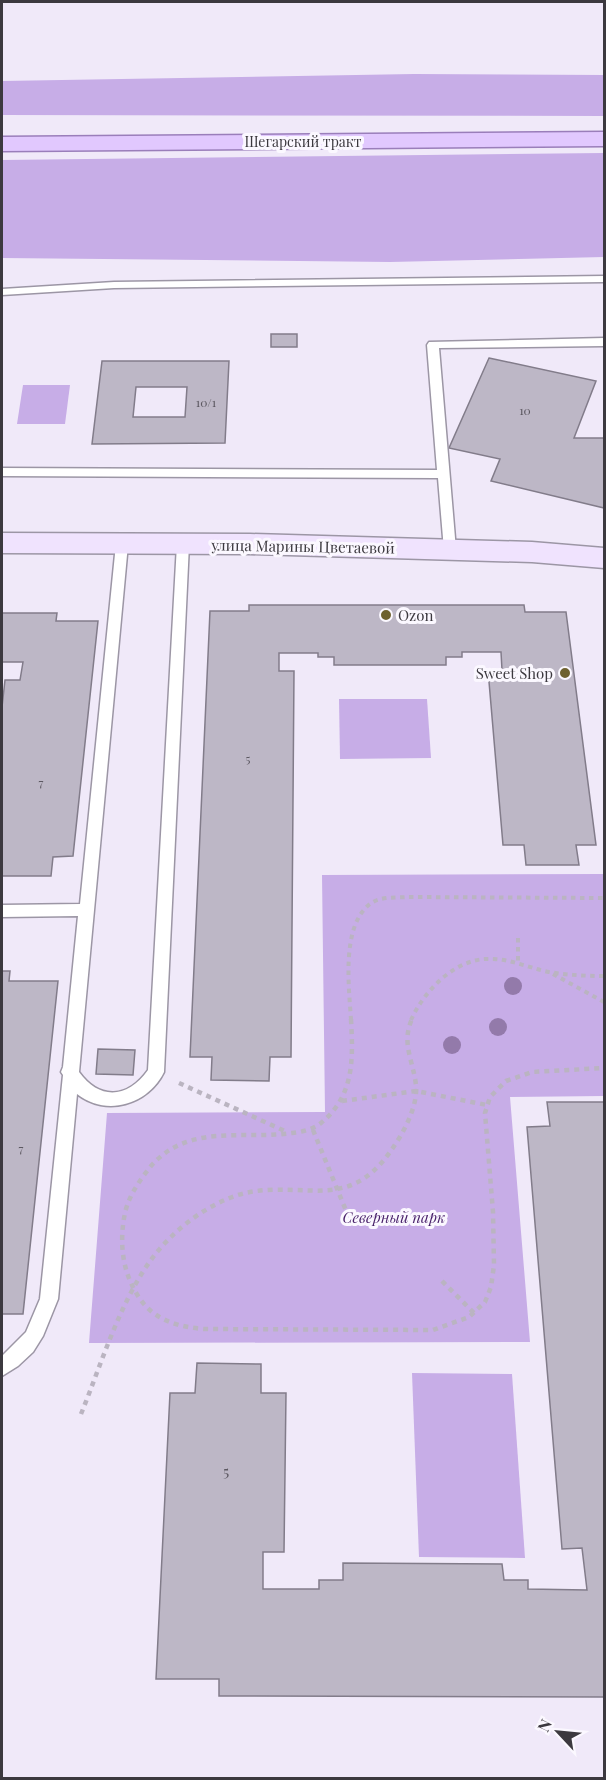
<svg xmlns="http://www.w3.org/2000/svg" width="606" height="1780" font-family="'Playfair Display',serif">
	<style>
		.green { fill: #c7ade7 }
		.building { fill: #bdb7c6; stroke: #827c8a; stroke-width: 1.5; fill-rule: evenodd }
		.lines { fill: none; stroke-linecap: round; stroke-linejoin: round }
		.lane-casing { stroke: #9c96a5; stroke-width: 3 }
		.secondary-casing { stroke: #9c96a5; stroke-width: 3 }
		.primary-casing { stroke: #9a7eba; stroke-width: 3 }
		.path-far1 { stroke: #bab4c1; stroke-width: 4; stroke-dasharray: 4.5 4.5; stroke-linecap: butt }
		.path { stroke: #bab4c1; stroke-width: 4.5; stroke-dasharray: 5 5; stroke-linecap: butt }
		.lane { fill: #fff; fill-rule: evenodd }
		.secondary { fill: #f0e3fe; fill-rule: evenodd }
		.primary { fill: #e1c8fe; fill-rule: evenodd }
		.tree { fill: #937aaa }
		.poi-dot { fill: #6e612e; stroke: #fbf8ff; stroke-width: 2 }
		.labels { text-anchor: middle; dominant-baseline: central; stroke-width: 6; stroke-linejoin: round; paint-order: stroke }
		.number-label { font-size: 12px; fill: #5c5861 }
		.far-street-label { font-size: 14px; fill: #3c393f; stroke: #fbf8ff }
		.street-label { font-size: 15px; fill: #3c393f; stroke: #fbf8ff }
		.poi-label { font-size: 15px; fill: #3c393f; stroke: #fbf8ff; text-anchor: start }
		.park-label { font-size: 15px; font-style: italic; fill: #471f69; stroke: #fbf8ff }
		.near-number-label { font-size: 15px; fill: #5c5861 }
	</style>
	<rect width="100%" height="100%" fill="#f0e9f9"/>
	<!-- green -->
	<g class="green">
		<path d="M414 74 604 75V116L2 115V81Z"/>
		<path d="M604 153V257L390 262 2 258V160Z"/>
		<path d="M23 385H70L65 424H17Z"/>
		<path d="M339 699H427L431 758 340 759Z"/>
		<path d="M604 874V1096L510 1097 530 1342 89 1343 107 1113 325 1112 322 875Z"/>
		<path d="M412 1373 512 1374 525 1558 419 1557Z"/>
	</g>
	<!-- building -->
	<g class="building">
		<rect x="271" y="334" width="26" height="13"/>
		<path d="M489 358 596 381 574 438H604V508L491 481 500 459 449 448Z"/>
		<path d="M102 361H229L225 443 92 444ZM136 387H187L185 417H133Z"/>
		<path d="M249 605H524L525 612H566L596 845H576L579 865H526L524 845H503L488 670H502L501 652H462V657H446V665H334V657H318V653H279V671H294L291 1057H270L269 1081 211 1080 212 1057H190L210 611H249Z"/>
		<path d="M2 613H57L56 621H98L73 856 53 857 51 876H2V707L5 680H20L23 662H2Z"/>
		<path d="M2 971H10L9 981H58L23 1314H2Z"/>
		<path d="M98 1049 135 1050 133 1075 96 1074Z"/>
		<path d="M547 1102H604V1697L219 1696V1679H156L170 1393H195L197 1363 261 1364V1393H286L284 1552H263V1589H319V1580H343V1563L502 1564 504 1580H528V1589L587 1590 582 1548 562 1549 527 1127 550 1126Z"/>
	</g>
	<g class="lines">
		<defs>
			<g id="lane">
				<path d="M604 276V282L114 288 2 295V289L114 282Z"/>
				<path d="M604 338V346L439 348 456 550 450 554 444 550 438 478 2 476V468L437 470 427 345 429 342Z"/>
				<path d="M122 540 128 544 79 1072C100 1101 128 1098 148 1070L177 544 183 540 189 544 164 1072C148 1105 106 1117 77 1094L58 1299 43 1336 33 1352 18 1366 2 1376V1356L26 1332 40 1299 63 1075 61 1072 63 1067 78 916 2 917V905L80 904 116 544Z"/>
			</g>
			<path id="secondary" d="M2 533 250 534 532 542 604 548V568L532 562 250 554 2 553Z"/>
			<path id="primary" d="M604 132V146L2 151V137Z"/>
		</defs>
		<!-- lane casing -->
		<use href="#lane" class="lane-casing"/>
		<!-- secondary casing -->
		<use href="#secondary" class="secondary-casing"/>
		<!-- primary casing -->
		<use href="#primary" class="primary-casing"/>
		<!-- path-far1 -->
		<g class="path-far1">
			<path d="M518 938V962"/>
			<path d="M553 974 604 1002"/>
			<path d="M351 1020C349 987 341 926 370 904 380 896 396 898 407 897L604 898"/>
			<path d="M411 1020C424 991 456 957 491 959 511 959 529 968 549 972 567 975 586 976 604 976"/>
		</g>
		<!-- path -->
		<g class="path">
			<path d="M351 1019C353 1058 355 1095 321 1123 314 1129 302 1132 292 1133 242 1140 189 1123 151 1166 140 1180 129 1195 125 1213 119 1242 122 1271 138 1296 153 1320 178 1327 204 1329L433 1330 469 1317 485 1302 491 1287 494 1265 493 1212 485 1113 490 1097 506 1081 532 1072 604 1068"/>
			<path d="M179 1083 287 1132"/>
			<path d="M342 1101 416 1091 487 1105"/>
			<path d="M313 1130 347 1213"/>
			<path d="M442 1281 474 1313"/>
			<path d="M81 1414C104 1358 126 1279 171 1237 191 1217 222 1197 250 1192 307 1182 348 1211 390 1152 403 1134 418 1107 416 1085 413 1060 401 1043 412 1019"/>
		</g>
		<!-- lane -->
		<use href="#lane" class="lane"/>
		<!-- secondary -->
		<use href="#secondary" class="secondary"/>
		<!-- primary -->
		<use href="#primary" class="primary"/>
	</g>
	<!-- trees -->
	<g class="tree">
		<circle cx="513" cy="986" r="9"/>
		<circle cx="498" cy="1027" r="9"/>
		<circle cx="452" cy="1045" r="9"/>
	</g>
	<!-- markers -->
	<g class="poi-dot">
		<circle cx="386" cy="615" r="6"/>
		<circle cx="565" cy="673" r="6"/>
	</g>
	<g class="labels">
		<!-- number labels -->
		<g class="number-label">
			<text x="206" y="402">10/1</text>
			<text x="525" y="410">10</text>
			<text x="248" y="758">5</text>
			<text x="41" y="782">7</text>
			<text x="21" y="1148">7</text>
		</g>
		<!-- far-street labels -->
		<g class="far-street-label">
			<text x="303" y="141">Шегарский тракт</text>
		</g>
		<!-- street labels -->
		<g class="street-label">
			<text transform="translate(303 546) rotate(1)">улица Марины Цветаевой</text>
		</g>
		<!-- poi labels -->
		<g class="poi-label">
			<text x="398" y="615">Ozon</text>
			<text x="553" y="673" text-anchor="end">Sweet Shop</text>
		</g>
		<!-- park labels -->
		<g class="park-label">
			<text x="394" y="1217">Северный парк</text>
		</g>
		<!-- near-number labels -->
		<g class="near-number-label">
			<text x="226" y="1471">5</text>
		</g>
	</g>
	<!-- border -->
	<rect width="606" height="1780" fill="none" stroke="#3c393f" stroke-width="6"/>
	<!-- north arrow -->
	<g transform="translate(558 1732) rotate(296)" stroke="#fbf8ff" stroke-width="4.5" paint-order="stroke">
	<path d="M0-4.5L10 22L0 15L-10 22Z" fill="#3c393f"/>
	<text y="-9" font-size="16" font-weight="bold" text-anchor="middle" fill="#3c393f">N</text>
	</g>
</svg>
